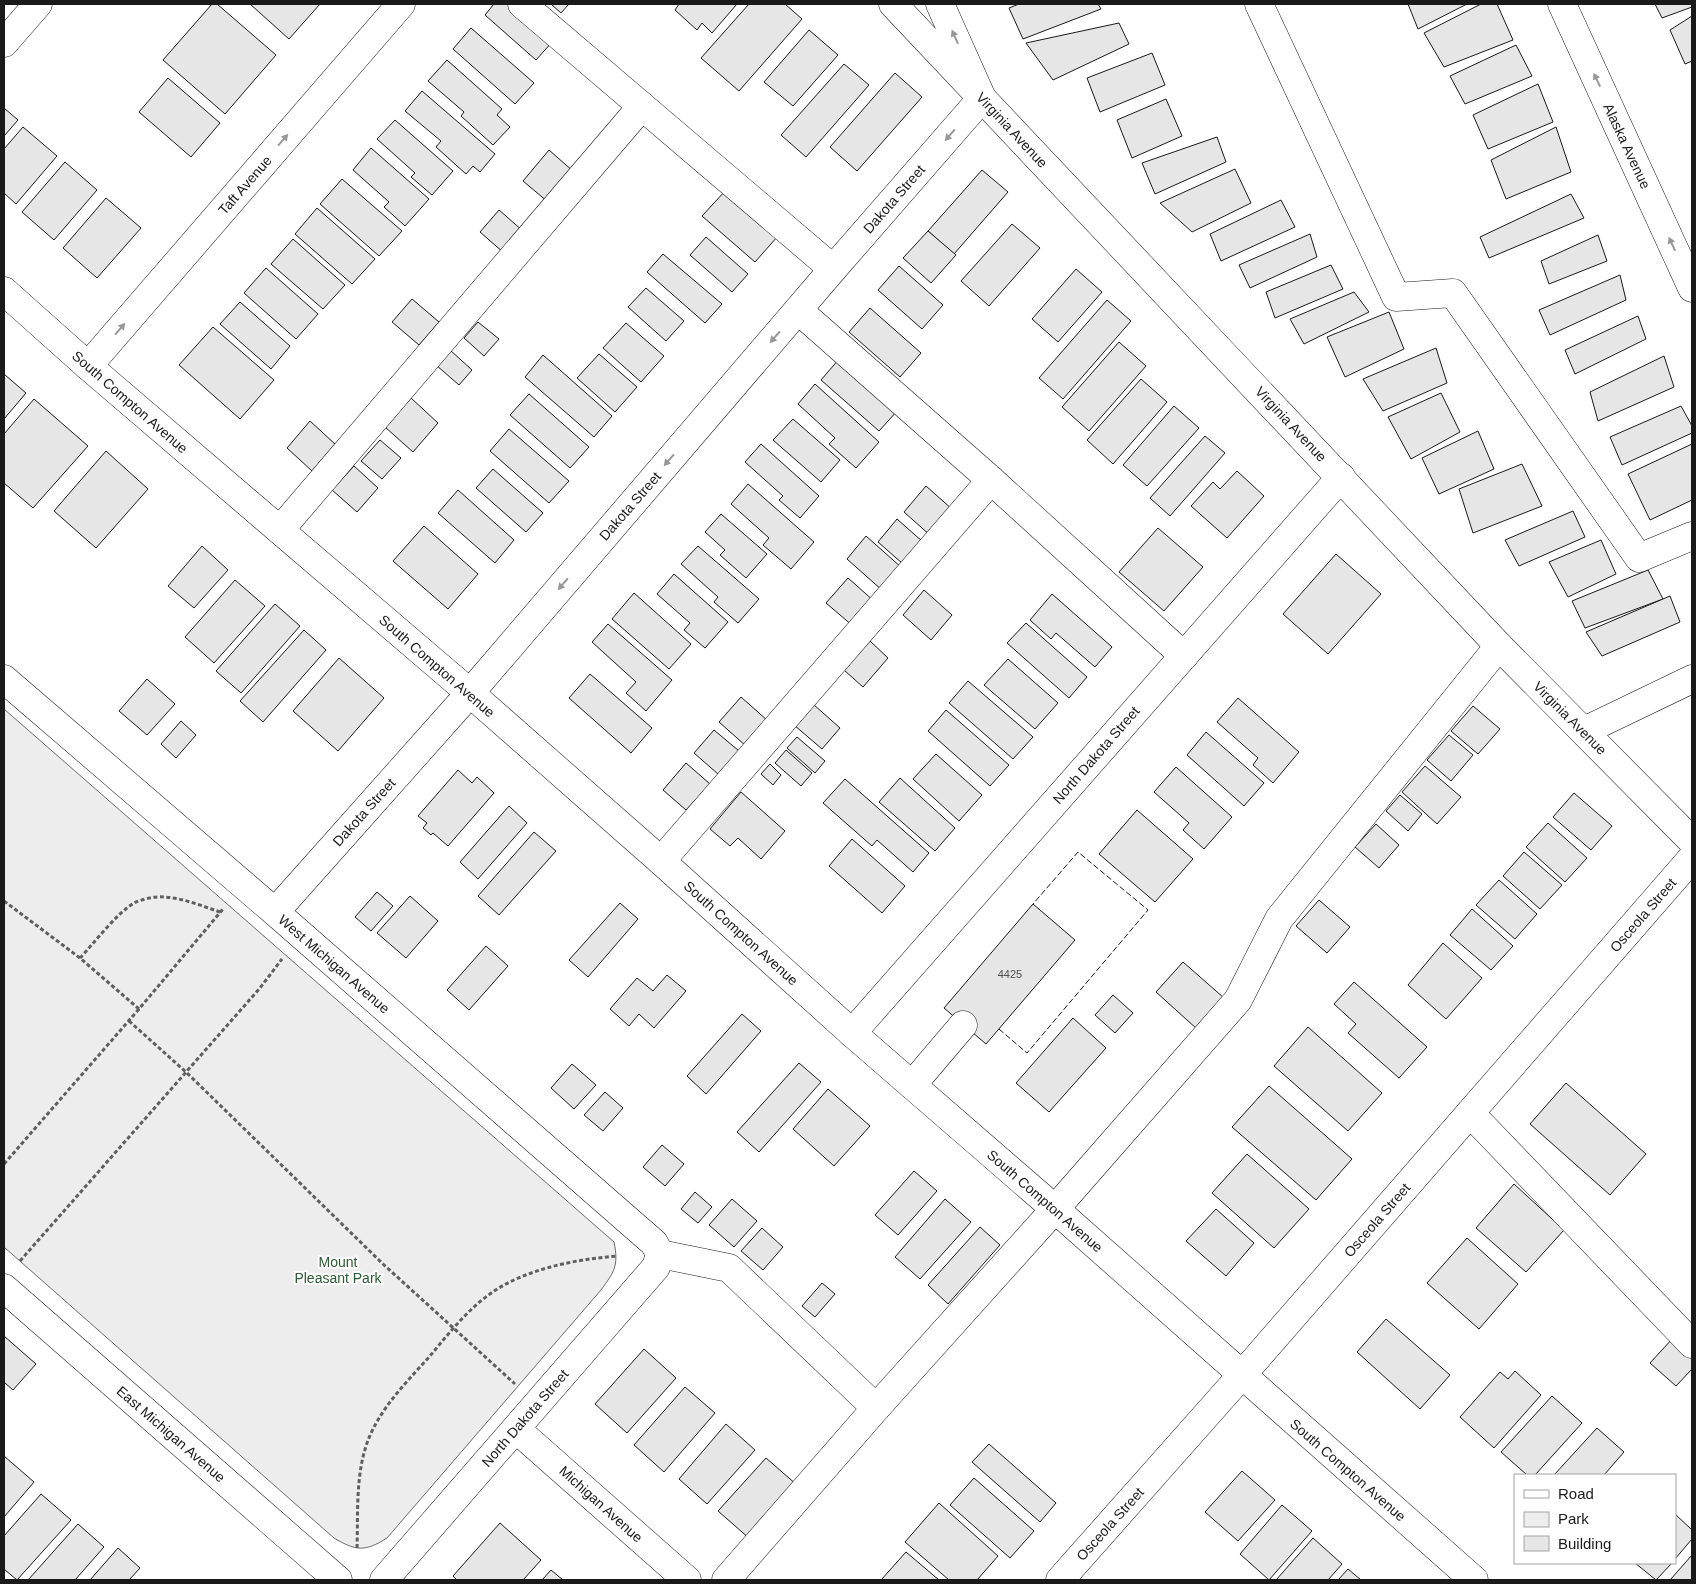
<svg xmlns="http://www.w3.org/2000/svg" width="1696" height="1584" font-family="Helvetica,sans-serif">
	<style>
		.green { fill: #ededed; stroke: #6a6a6a }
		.building { fill: #e6e6e6; stroke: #1a1a1a }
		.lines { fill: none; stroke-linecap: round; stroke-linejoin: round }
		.minor-casing { stroke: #1a1a1a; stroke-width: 29 }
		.path { stroke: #5f5f5f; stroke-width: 3; stroke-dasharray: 4 2.5; stroke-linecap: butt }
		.minor { stroke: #fff; stroke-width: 28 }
		.fence { stroke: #1a1a1a; stroke-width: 1; stroke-dasharray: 6 2.5; stroke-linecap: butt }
		.oneway { fill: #989898 }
		.labels { text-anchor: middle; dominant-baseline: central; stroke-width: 4; stroke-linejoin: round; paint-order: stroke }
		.number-label { font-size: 11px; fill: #4d4d4d }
		.street-label { font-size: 14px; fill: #1a1a1a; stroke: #fff }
		.park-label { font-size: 14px; fill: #2b5a34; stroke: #fff }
	</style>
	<rect width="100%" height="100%" fill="#fff"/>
	<!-- green -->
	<path class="green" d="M4 709 614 1242C619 1266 614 1272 601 1290L387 1538C365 1552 356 1551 334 1538L4 1247Z"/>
	<!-- building -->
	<g class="building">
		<path d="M212 4H217L276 55 225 114 163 60Z"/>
		<path d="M250 4H320L289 39Z"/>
		<path d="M494 4H512L554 40 536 60 485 15Z"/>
		<path d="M551 4H569L561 13Z"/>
		<path d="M679 4H737L712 33 702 23 697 30 675 10Z"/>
		<path d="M749 4H785L802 19 739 91 701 58Z"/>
		<path d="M1019 4H1098L1101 9 1023 39 1009 8Z"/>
		<path d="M1408 4H1467L1418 29Z"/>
		<path d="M1481 4H1497L1513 40 1444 67 1424 33Z"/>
		<path d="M1655 4H1692V7L1662 18Z"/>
		<path d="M1692 16V61L1685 64 1670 30Z"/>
		<path d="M1119 23 1129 44 1053 80 1026 43Z"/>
		<path d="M471 28 534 83 515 104 453 49Z"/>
		<path d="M809 30 838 55 793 106 764 82Z"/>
		<path d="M1516 45 1532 76 1465 104 1450 76Z"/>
		<path d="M1152 53 1165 85 1100 112 1087 78Z"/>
		<path d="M447 60 502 109 497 115 510 127 493 145 461 116 464 112 428 81Z"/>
		<path d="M844 64 869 85 806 157 781 135Z"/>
		<path d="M895 73 922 97 857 171 830 147Z"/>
		<path d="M168 78 220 123 191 157 139 112Z"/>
		<path d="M1538 84 1553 122 1488 149 1473 115Z"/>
		<path d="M422 91 495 154 480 172 473 166 466 174 436 147 441 141 405 111Z"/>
		<path d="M1166 99 1182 136 1132 158 1117 120Z"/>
		<path d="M4 108 18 120 4 136Z"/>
		<path d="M395 120 453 171 432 195 411 177 415 173 377 139Z"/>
		<path d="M23 127 57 156 16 204 4 193V149Z"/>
		<path d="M1556 127 1571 172 1506 199 1491 160Z"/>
		<path d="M1217 137 1226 162 1155 194 1142 163Z"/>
		<path d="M371 148 429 199 405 226 384 207 389 202 353 170Z"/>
		<path d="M549 150 574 172 548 202 523 181Z"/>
		<path d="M65 162 97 190 54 240 22 212Z"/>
		<path d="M1235 169 1251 203 1192 232 1160 203Z"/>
		<path d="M982 170 1008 192 954 254 928 231Z"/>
		<path d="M342 179 402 231 379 256 320 204Z"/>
		<path d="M726 190 778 236 755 262 702 216Z"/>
		<path d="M1571 194 1584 218 1489 258 1480 237Z"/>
		<path d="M106 198 141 228 97 278 63 248Z"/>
		<path d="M1281 200 1295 227 1221 261 1210 234Z"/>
		<path d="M317 208 375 259 352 284 295 234Z"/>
		<path d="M499 210 523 231 504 253 480 232Z"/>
		<path d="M1012 224 1040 248 989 306 961 281Z"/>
		<path d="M928 231 956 255 931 283 903 258Z"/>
		<path d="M1310 234 1317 257 1250 288 1239 265Z"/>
		<path d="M1598 235 1607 261 1549 284 1541 261Z"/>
		<path d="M706 237 748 274 732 292 690 255Z"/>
		<path d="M293 239 345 285 323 309 271 264Z"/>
		<path d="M663 254 722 304 705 323 647 272Z"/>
		<path d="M1331 265 1343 289 1275 318 1266 292Z"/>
		<path d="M899 266 943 305 922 329 878 290Z"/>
		<path d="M266 268 318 314 296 339 244 293Z"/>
		<path d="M1076 269 1102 292 1058 342 1032 319Z"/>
		<path d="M1620 275 1626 300 1550 335 1539 310Z"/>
		<path d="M646 288 684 321 666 341 628 307Z"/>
		<path d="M1354 292 1369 312 1304 344 1290 319Z"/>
		<path d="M412 299 439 322 419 345 392 322Z"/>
		<path d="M1107 300 1131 321 1063 399 1039 378Z"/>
		<path d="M240 302 290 346 271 369 220 324Z"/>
		<path d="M870 308 921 353 900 377 849 332Z"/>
		<path d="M1389 312 1404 349 1345 377 1327 337Z"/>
		<path d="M1638 316 1646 339 1575 374 1565 350Z"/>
		<path d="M478 322 499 339 484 356 464 338Z"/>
		<path d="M626 323 664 356 641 382 603 348Z"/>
		<path d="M213 327 274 380 240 419 179 365Z"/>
		<path d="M1119 342 1146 366 1089 431 1062 407Z"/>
		<path d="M1436 348 1447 383 1383 411 1363 379Z"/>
		<path d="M450 350 472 370 459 385 436 365Z"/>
		<path d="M599 354 637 387 615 412 577 378Z"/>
		<path d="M543 355 612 416 594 437 525 377Z"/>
		<path d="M1664 356 1674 387 1598 421 1590 392Z"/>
		<path d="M840 358 898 410 879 431 821 380Z"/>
		<path d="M4 374 26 393 4 419Z"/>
		<path d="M1141 379 1167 402 1113 464 1087 440Z"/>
		<path d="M815 384 879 442 856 468 829 444 835 438 798 404Z"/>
		<path d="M1441 393 1460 432 1411 459 1388 417Z"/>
		<path d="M529 394 589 447 570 468 510 415Z"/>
		<path d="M411 398 438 423 413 452 385 427Z"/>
		<path d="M34 399 88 446 33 508 4 483V434Z"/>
		<path d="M1174 406 1199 428 1147 486 1123 465Z"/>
		<path d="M1681 406 1692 426V433L1622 465 1610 437Z"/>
		<path d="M793 419 840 460 821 482 773 440Z"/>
		<path d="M310 421 335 444 312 471 287 448Z"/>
		<path d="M509 429 569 481 549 503 490 451Z"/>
		<path d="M1478 431 1494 469 1439 494 1422 458Z"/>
		<path d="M1205 436 1225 453 1170 516 1150 498Z"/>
		<path d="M380 440 401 458 382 479 361 461Z"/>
		<path d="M761 444 819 496 800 518 779 500 783 496 745 462Z"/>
		<path d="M1692 444V500L1650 520 1628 474Z"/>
		<path d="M106 451 148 489 96 548 54 511Z"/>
		<path d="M1522 464 1542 506 1473 533 1459 489Z"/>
		<path d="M354 466 378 488 357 512 332 490Z"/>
		<path d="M493 469 543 513 526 532 476 488Z"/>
		<path d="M1237 471 1264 496 1227 538 1191 506 1213 482 1220 489Z"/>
		<path d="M748 484 814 542 791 569 763 545 769 538 731 504Z"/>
		<path d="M926 486 953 510 931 536 904 512Z"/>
		<path d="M458 490 514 540 495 563 438 513Z"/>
		<path d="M1573 511 1585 537 1519 566 1505 540Z"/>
		<path d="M721 514 767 554 746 578 720 555 725 550 705 532Z"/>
		<path d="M897 519 923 542 903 564 878 542Z"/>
		<path d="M424 526 478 574 448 609 393 561Z"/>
		<path d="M1158 528 1203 567 1164 611 1119 572Z"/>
		<path d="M866 536 902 568 883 591 847 559Z"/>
		<path d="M1601 540 1616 574 1568 597 1549 562Z"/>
		<path d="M202 546 228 570 194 608 168 586Z"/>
		<path d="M698 546 759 599 738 623 714 602 718 597 681 564Z"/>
		<path d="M1336 554 1381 594 1328 654 1283 614Z"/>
		<path d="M1648 570 1663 599 1585 628 1572 601Z"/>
		<path d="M674 574 728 622 705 648 684 630 690 623 657 594Z"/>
		<path d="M848 578 874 601 853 626 826 603Z"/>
		<path d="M235 580 265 606 214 663 185 637Z"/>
		<path d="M924 590 952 615 931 640 903 615Z"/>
		<path d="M634 593 691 644 669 669 612 619Z"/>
		<path d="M1052 594 1112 647 1095 667 1056 633 1051 639 1030 620Z"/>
		<path d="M1670 596 1680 622 1602 656 1586 632Z"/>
		<path d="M275 604 300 626 241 693 216 671Z"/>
		<path d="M1026 623 1087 677 1069 698 1007 643Z"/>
		<path d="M608 624 672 680 646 711 626 693 636 682 592 642Z"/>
		<path d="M304 630 326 650 263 722 240 701Z"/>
		<path d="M870 641 888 658 863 687 844 670Z"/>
		<path d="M339 658 384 698 338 751 293 711Z"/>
		<path d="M1008 659 1058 703 1035 729 984 685Z"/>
		<path d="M590 674 652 728 631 753 569 698Z"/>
		<path d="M147 679 175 704 147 735 119 711Z"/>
		<path d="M968 681 1033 737 1013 759 949 703Z"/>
		<path d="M741 697 768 721 746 746 719 722Z"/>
		<path d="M1238 698 1299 752 1273 783 1253 765 1258 758 1217 722Z"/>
		<path d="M813 704 840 728 822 749 794 725Z"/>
		<path d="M1473 706 1500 729 1478 754 1451 731Z"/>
		<path d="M946 710 1009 765 990 786 928 731Z"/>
		<path d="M181 721 196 735 176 758 161 744Z"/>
		<path d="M714 730 739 751 718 774 694 753Z"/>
		<path d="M1206 732 1264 783 1244 806 1187 755Z"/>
		<path d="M1449 735 1473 755 1451 781 1427 760Z"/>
		<path d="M797 737 825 761 815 773 787 748Z"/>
		<path d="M786 750 812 773 801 786 775 763Z"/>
		<path d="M936 754 982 795 959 821 913 779Z"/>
		<path d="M686 763 710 784 686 810 663 790Z"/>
		<path d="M770 764 781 775 773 785 761 774Z"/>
		<path d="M1425 766 1461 797 1437 824 1402 792Z"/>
		<path d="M1176 767 1232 817 1204 849 1183 830 1189 823 1154 792Z"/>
		<path d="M458 770 472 783 477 777 494 793 448 846 433 833 431 835 423 828 427 823 418 816Z"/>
		<path d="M900 778 955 828 935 851 879 802Z"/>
		<path d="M845 779 929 853 913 872 877 840 872 846 823 803Z"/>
		<path d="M741 792 785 831 761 859 738 838 730 846 710 829Z"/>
		<path d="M1574 793 1612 826 1591 850 1553 817Z"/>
		<path d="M1400 795 1422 814 1408 831 1386 811Z"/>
		<path d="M509 806 527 823 478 879 460 862Z"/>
		<path d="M1137 810 1193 859 1155 902 1099 854Z"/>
		<path d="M1548 823 1587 858 1565 882 1526 847Z"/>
		<path d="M1376 824 1399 845 1379 868 1355 847Z"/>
		<path d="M534 832 556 851 499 915 478 896Z"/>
		<path d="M852 839 905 886 882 913 829 866Z"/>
		<path d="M1524 852 1562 885 1540 909 1503 876Z"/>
		<path d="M1499 880 1537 914 1515 939 1476 905Z"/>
		<path d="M377 892 393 906 371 931 355 917Z"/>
		<path d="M410 896 438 921 406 958 377 933Z"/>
		<path d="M1319 900 1350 927 1327 953 1296 926Z"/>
		<path d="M620 903 638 919 588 977 569 960Z"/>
		<path d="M1033 904 1075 940 986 1044 944 1008Z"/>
		<path d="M1472 909 1513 946 1491 970 1450 935Z"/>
		<path d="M1443 943 1482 978 1446 1019 1408 985Z"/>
		<path d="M486 946 508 966 469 1010 447 990Z"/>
		<path d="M1183 962 1224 998 1197 1029 1156 992Z"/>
		<path d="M667 975 686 991 654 1028 639 1014 629 1026 610 1009 637 978 653 991Z"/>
		<path d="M1354 982 1427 1047 1399 1078 1348 1033 1356 1024 1334 1004Z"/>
		<path d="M1113 995 1133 1013 1115 1033 1095 1015Z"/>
		<path d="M742 1014 761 1031 706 1094 687 1076Z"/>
		<path d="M1073 1018 1106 1048 1049 1112 1016 1083Z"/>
		<path d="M1308 1027 1382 1093 1348 1131 1274 1066Z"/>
		<path d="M799 1063 821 1082 759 1152 737 1132Z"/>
		<path d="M572 1064 596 1085 574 1109 551 1088Z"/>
		<path d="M1566 1083 1646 1154 1610 1195 1530 1124Z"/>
		<path d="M1269 1086 1352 1159 1316 1200 1232 1127Z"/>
		<path d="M828 1089 870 1126 834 1166 793 1129Z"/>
		<path d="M605 1092 623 1108 603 1131 584 1115Z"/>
		<path d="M662 1145 684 1164 665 1186 643 1167Z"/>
		<path d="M1247 1154 1309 1209 1274 1248 1212 1193Z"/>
		<path d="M914 1171 937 1191 898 1235 875 1215Z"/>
		<path d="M1514 1184 1564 1230 1526 1272 1476 1228Z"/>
		<path d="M695 1192 712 1207 698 1223 681 1209Z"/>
		<path d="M732 1199 757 1221 734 1247 709 1225Z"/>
		<path d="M945 1199 971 1222 920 1279 895 1257Z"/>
		<path d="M1216 1209 1254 1243 1226 1276 1186 1241Z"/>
		<path d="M980 1227 1000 1245 948 1304 928 1285Z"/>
		<path d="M762 1228 783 1247 763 1270 741 1251Z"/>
		<path d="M1467 1238 1518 1284 1479 1329 1427 1283Z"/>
		<path d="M822 1283 835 1294 815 1317 802 1306Z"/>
		<path d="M1386 1319 1450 1375 1420 1409 1357 1352Z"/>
		<path d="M4 1336 36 1364 13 1390 4 1382Z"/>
		<path d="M1673 1338 1692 1355V1369L1676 1386 1650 1363Z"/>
		<path d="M644 1349 676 1378 627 1433 595 1404Z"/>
		<path d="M1515 1371 1541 1395 1494 1448 1460 1417 1500 1372 1508 1379Z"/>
		<path d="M685 1387 715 1413 664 1472 634 1445Z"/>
		<path d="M1552 1396 1582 1423 1535 1475H1527L1501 1452Z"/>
		<path d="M726 1424 755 1450 707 1504 679 1479Z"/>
		<path d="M1597 1428 1624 1452 1604 1475H1554Z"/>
		<path d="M989 1444 1056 1503 1040 1522 972 1462Z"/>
		<path d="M4 1456 34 1482 4 1517Z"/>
		<path d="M766 1458 797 1485 750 1539 718 1511Z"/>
		<path d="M1242 1471 1275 1500 1238 1541 1205 1512Z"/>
		<path d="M974 1478 1034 1531 1010 1558 950 1505Z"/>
		<path d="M41 1494 71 1520 17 1580 4 1569V1536Z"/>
		<path d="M939 1503 998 1556 977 1580H949L905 1542Z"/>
		<path d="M1282 1505 1312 1531 1269 1580 1240 1554Z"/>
		<path d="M1675 1514 1692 1530V1539L1675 1559Z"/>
		<path d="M500 1523 541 1560 523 1580H457L453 1576Z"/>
		<path d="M78 1524 104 1547 75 1580H28Z"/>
		<path d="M1313 1538 1342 1564 1328 1580H1276Z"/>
		<path d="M118 1548 140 1568 129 1580H90Z"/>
		<path d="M906 1552 939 1580H881Z"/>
		<path d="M1692 1555V1580H1670Z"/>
		<path d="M1635 1563H1672L1656 1580Z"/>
		<path d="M1348 1569 1361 1580H1338Z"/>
		<path d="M551 1570 563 1580H542Z"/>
	</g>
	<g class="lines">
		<defs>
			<g id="minor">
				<path d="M522 4 833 269"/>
				<path d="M893 4 1499 646 1692 841"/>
				<path d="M1259 4 1396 297 1453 293 1639 558 1692 536"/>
				<path d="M1562 4 1692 288"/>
				<path d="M4 43 38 4"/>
				<path d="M4 291 88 366 470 693 661 861 852 1033 1055 1209 1474 1580"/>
				<path d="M798 310 991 480 1184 656"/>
				<path d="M88 366 401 4"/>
				<path d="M280 530 642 106"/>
				<path d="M4 679 275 912 654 1243 660 1254"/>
				<path d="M1584 731 1692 679"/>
				<path d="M661 861 991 480"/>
				<path d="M275 912 470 693 833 269 982 98 940 4"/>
				<path d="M852 1033 1341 477"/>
				<path d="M912 1085 963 1025"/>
				<path d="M1470 1113 1692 1344"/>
				<path d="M660 1254 729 1268 876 1408"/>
				<path d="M4 1288 338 1580"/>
				<path d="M516 1429 687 1580"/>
				<path d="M384 1580 656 1267 660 1254"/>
				<path d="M726 1580 876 1408 1055 1209 1238 1000 1279 919 1499 646"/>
				<path d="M1060 1580 1241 1376 1692 858"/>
			</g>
		</defs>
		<!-- minor casing -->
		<use href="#minor" class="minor-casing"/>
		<!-- path -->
		<g class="path">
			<path d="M4 901 80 958 139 1009 223 909"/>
			<path d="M80 958C95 942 116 914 134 903 142 899 156 896 164 897 183 898 202 906 220 912"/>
			<path d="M129 1021 186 1072 383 1264 515 1384"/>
			<path d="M4 1164 139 1009"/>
			<path d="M20 1261 260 988 282 959"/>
			<path d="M357 1548C358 1516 356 1483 364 1453 374 1414 404 1385 430 1356 454 1327 478 1296 514 1280 547 1265 582 1259 617 1256"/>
		</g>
		<!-- minor -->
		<use href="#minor" class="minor"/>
		<!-- fence -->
		<path class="fence" d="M999 1029 1027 1053 1148 910 1078 852 1033 904"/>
	</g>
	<!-- one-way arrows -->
	<defs><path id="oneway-solid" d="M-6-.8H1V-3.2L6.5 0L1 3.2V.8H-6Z" transform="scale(1.25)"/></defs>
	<g class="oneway">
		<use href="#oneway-solid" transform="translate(955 37) rotate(-114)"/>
		<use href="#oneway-solid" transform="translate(1597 80) rotate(-115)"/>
		<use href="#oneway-solid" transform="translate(950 135) rotate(131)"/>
		<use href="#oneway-solid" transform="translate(283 140) rotate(-49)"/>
		<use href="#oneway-solid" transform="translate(1672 244) rotate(-115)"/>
		<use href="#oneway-solid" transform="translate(120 329) rotate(-49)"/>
		<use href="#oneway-solid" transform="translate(775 337) rotate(131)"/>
		<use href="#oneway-solid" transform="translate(669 460) rotate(131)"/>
		<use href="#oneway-solid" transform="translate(563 584) rotate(131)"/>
	</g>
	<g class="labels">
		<!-- number labels -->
		<g class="number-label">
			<text x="1010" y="974">4425</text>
		</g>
		<!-- street labels -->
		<g class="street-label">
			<text transform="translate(1012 130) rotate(47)">Virginia Avenue</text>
			<text transform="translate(1627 146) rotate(65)">Alaska Avenue</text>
			<text transform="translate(245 185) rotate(-49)">Taft Avenue</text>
			<text transform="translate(894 199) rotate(-49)">Dakota Street</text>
			<text transform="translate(130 402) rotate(41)">South Compton Avenue</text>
			<text transform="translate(1291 424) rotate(47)">Virginia Avenue</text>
			<text transform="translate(630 506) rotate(-49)">Dakota Street</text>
			<text transform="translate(437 666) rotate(41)">South Compton Avenue</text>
			<text transform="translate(1570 718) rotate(45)">Virginia Avenue</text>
			<text transform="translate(1096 755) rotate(-49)">North Dakota Street</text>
			<text transform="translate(364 812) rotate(-48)">Dakota Street</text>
			<text transform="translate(1643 915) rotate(-49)">Osceola Street</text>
			<text transform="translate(741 933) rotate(42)">South Compton Avenue</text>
			<text transform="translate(334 964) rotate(41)">West Michigan Avenue</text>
			<text transform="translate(1045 1201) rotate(41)">South Compton Avenue</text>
			<text transform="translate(1377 1220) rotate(-49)">Osceola Street</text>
			<text transform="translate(525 1418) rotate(-49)">North Dakota Street</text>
			<text transform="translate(171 1434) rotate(41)">East Michigan Avenue</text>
			<text transform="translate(1348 1470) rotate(41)">South Compton Avenue</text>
			<text transform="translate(601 1504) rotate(42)">Michigan Avenue</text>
			<text transform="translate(1110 1524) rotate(-48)">Osceola Street</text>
		</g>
		<!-- park labels -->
		<g class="park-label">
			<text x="338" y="1262">Mount<tspan x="338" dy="16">Pleasant Park</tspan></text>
		</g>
	</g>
	<!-- border -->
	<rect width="1696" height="1584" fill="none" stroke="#1a1a1a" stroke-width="10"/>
	<!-- legend -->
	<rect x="1514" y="1474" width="162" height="90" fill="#ffffff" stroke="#a3a3a3"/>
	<rect x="1524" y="1490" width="25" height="8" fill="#ffffff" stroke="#a3a3a3"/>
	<text x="1558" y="1499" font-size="15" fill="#1a1a1a">Road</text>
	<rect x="1524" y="1512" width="25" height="15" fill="#ededed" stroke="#a3a3a3"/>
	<text x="1558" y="1524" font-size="15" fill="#1a1a1a">Park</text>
	<rect x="1524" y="1536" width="25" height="15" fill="#e6e6e6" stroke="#a3a3a3"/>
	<text x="1558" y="1549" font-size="15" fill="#1a1a1a">Building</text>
</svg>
